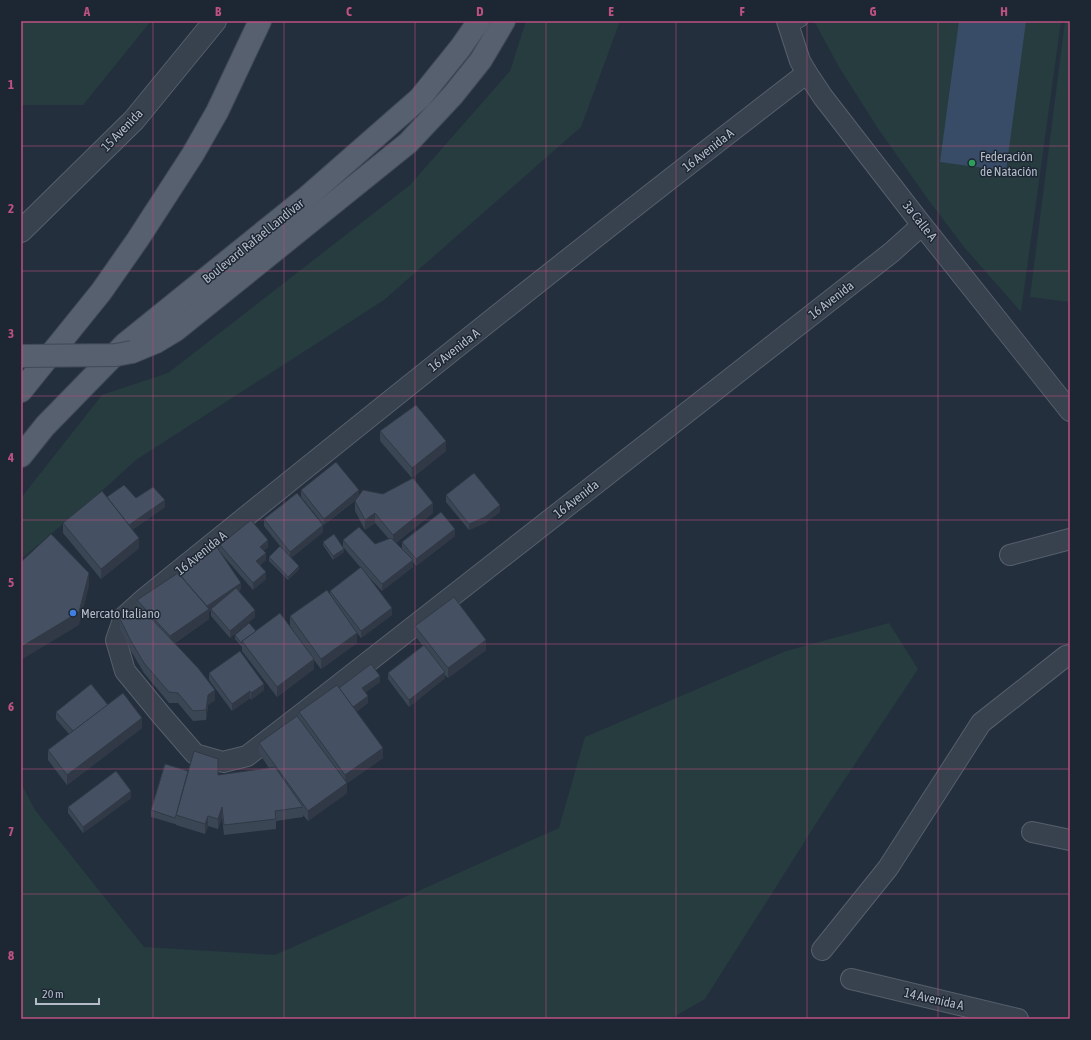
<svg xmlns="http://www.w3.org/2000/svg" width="1091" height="1040" font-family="'Asap Condensed',sans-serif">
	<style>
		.green { fill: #263c3f }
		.water { fill: #394c67 }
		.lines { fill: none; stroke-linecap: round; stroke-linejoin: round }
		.service-casing { stroke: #565f6c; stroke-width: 12 }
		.minor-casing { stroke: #565f6c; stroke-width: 22 }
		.tertiary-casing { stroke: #565f6c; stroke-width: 24 }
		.primary-casing { stroke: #414a57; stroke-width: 24 }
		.service { stroke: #38414e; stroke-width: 10 }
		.minor { stroke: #38414e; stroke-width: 20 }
		.tertiary { stroke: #38414e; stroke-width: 22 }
		.primary { stroke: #56606e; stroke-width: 22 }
		.primary-bridge-casing { stroke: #414a57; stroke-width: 24; stroke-linecap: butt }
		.primary-bridge { stroke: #56606e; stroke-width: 22 }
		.wall { fill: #3b4654 }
		.shaded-wall { fill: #303945 }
		.building { fill: #455162; stroke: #303945 }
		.grid { fill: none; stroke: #bd5182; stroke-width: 1; stroke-opacity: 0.55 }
		.leisure-dot { fill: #2e9e5b; stroke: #1d2633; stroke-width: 1.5 }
		.shop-dot { fill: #3f7fe0; stroke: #1d2633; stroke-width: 1.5 }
		.labels { text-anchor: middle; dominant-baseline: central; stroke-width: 3; stroke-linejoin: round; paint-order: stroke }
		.street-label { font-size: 13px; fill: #b4bcc9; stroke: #1d2633 }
		.poi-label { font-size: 13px; fill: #b4bcc9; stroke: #1d2633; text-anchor: start }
		.neatline { fill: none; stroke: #bd5182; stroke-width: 1.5 }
		.grid-label { font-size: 13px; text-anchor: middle; font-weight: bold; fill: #bd5182 }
	</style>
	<rect width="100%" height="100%" fill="#242f3e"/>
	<!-- green -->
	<g class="green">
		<path d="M21 21H151L83 105H21Z"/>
		<path d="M526 21H620L581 127 384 300 136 460 94 498 21 559V498L102 395 168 373 410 185 510 71Z"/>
		<path d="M814 21H1061L1021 312 964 247 927 198 877 127 839 67Z"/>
		<path d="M1065 21H1070V302L1030 297Z"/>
		<path d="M889 623 918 669 829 803 705 999 670 1019H21V783L35 810 144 947 275 955 559 828 585 737 786 651Z"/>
	</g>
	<!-- water -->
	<path class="water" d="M959 21H1026L1006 171 940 162Z"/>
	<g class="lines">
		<defs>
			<path id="service" d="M789 28 802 21"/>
			<g id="minor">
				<path d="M787 21 800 61 807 73 823 97 922 225 1070 411"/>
				<path d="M807 73C584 244 364 421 145 598L124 617 116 640 125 671 162 716 195 754 223 762 247 756 299 716 892 252 922 225"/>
				<path d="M1010 555 1070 539"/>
				<path d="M1032 832 1070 840"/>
				<path d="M822 950 888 868 981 723 1066 656 1070 655"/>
				<path d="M851 979 1018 1019"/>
			</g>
			<path id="tertiary" d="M21 231 134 120 215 21"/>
			<g id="primary">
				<path d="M132 352 156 342 176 330 408 143 453 95 481 60 504 21"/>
				<path d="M21 391 101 292 138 239 193 154 217 112 260 21"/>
				<path d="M21 456 45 426 126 343 307 197 420 98 461 47 479 21"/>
			</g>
		</defs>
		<!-- service casing -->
		<use href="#service" class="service-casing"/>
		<!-- minor casing -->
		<use href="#minor" class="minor-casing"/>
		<!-- tertiary casing -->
		<use href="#tertiary" class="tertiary-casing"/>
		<!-- primary casing -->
		<use href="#primary" class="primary-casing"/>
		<!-- service -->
		<use href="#service" class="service"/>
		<!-- minor -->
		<use href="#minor" class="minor"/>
		<!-- tertiary -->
		<use href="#tertiary" class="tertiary"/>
		<!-- primary -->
		<use href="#primary" class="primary"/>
		<defs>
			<path id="primary-bridge" d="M21 356 116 355 132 352"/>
		</defs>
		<!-- primary-bridge casing -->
		<use href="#primary-bridge" class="primary-bridge-casing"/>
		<!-- primary-bridge -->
		<use href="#primary-bridge" class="primary-bridge"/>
	</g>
	<!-- wall -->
	<g class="wall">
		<path d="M380 431 446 451 412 478 380 441Z"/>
		<path d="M301 490 359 496 433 513 396 543 402 549V542L455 536 416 566 413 562V567L382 591 365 573 392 615 361 638 357 633V643L321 669 314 660V669L277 697 242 651V647L235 639V635L256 631 308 651 290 626V616L330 594V591L361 568 343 547V540L375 544 389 539 375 523 365 530 355 511V501L357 499 324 525 301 497Z"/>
		<path d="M446 495 500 512 485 523 469 530 446 502Z"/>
		<path d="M107 497 136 498 165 507 132 530 139 548 101 579 63 533V523Z"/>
		<path d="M264 519 323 532 291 558 299 569 288 580 269 561V557L280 546 264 526Z"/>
		<path d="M323 542 344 552 333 560 323 545Z"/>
		<path d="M220 545 268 547 263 551 266 560 260 565 266 579 253 590 220 552Z"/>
		<path d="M180 574 241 589 239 591 255 617 230 638 211 616V610L209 612V619L175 643 215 700 208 705 206 720 193 721 178 703H169L144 673 131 651 120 629V619L140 613 137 610V600L180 575Z"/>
		<path d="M415 626 486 650 448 678 445 675V678L409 707 388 679V673L423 646 415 636Z"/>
		<path d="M209 673 264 690 251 700 250 698 232 711 209 680Z"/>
		<path d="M380 682 366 692 368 703 356 712 383 758 347 783V793L308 821 303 815V817L276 821V829L224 835 222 817 218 829 208 826 205 834 176 825V824H175L151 817V810L188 771 218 769V775L269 768 259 753V743L299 719V712L339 688Z"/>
		<path d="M108 705 142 728 67 785 48 760V750L69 734 56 719V712Z"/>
		<path d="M131 798 83 833 68 813V807Z"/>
	</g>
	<!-- shaded-wall -->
	<g class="shaded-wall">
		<path d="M446 441V451L412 478V468Z"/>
		<path d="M359 490V497L324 525V519Z"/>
		<path d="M165 500V507L128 533V526Z"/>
		<path d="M433 503V513L393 545V535Z"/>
		<path d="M500 505V512L485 523 469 530V524Z"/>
		<path d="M375 513V523L365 530V520Z"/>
		<path d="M323 525V532L290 559V552Z"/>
		<path d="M455 529V536L416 566V559Z"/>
		<path d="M139 538V548L101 579V569Z"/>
		<path d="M268 540V547L260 553V547Z"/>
		<path d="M344 549V552L333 560V556Z"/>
		<path d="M266 553V560L256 567V561Z"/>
		<path d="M413 560V567L382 591V584Z"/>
		<path d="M299 566V569L288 580V577Z"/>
		<path d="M266 572V579L253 590V583Z"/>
		<path d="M89 573V586L79 625 21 660V647Z"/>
		<path d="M241 583V589L212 610 211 609V610L209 612V619L170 646V636L205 608Z"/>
		<path d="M392 608V615L361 638V631Z"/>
		<path d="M255 610V617L230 638V631Z"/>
		<path d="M357 633V643L321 669V659Z"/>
		<path d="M486 640V650L448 678V668Z"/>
		<path d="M314 659V669L277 697V687Z"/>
		<path d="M445 672V678L409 707V700Z"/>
		<path d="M380 676V682L362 695V688Z"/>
		<path d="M264 684V690L251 700V693Z"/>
		<path d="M215 690V700L208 705 206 720V710L208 695Z"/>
		<path d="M250 691V698L232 711V704Z"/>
		<path d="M368 696V703L353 714V707Z"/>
		<path d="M142 718V728L67 785V775Z"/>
		<path d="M383 748V758L345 785V775Z"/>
		<path d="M347 783V793L308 821V811Z"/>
		<path d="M131 791V798L83 833V827Z"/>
		<path d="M222 807V817L218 829V819Z"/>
		<path d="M208 816V826L205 834V824Z"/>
	</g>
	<!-- building -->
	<g class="building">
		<path d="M416 405 446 441 412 468 380 431Z"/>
		<path d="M336 462 359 490 324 519 301 490Z"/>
		<path d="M474 473 500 505 485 517 469 524 446 495Z"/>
		<path d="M413 478 433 503 393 535 375 513 365 520 355 501 363 490 383 494Z"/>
		<path d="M124 485 136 498 153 487 165 500 129 525 107 497Z"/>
		<path d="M102 491 139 538 101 569 63 523Z"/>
		<path d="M297 493 323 525 290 552 264 519Z"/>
		<path d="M441 512 455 529 416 559 402 542Z"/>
		<path d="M251 520 268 540 260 547 266 553 256 561 266 572 253 583 220 545Z"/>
		<path d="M359 527 375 544 391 538 413 560 382 584 343 540Z"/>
		<path d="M51 534 89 573 79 612 21 647V562Z"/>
		<path d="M334 534 344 549 333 556 323 542Z"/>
		<path d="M216 546 241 583 207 606 186 582 180 574Z"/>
		<path d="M280 546 299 566 288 577 269 557Z"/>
		<path d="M361 567 392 608 361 631 330 591Z"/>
		<path d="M178 573 209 609 170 636 137 600Z"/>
		<path d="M236 588 255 610 230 631 211 609Z"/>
		<path d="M327 590 357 633 321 659 290 616Z"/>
		<path d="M454 597 486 640 448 668 415 626Z"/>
		<path d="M126 611 148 615 198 668 215 690 208 695 206 710 193 711 178 693 169 692 144 663 131 641 120 619Z"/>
		<path d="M280 613 314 659 277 687 242 641Z"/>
		<path d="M249 623 256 631 242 641V644L235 635Z"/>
		<path d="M424 645 445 672 409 700 388 673Z"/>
		<path d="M240 651 264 684 251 693 250 691 232 704 209 673Z"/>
		<path d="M371 664 380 676 362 688 368 696 353 707 339 688Z"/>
		<path d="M91 684 108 705 73 731 56 712Z"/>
		<path d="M337 685 383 748 345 775 299 712Z"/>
		<path d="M123 693 142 718 67 775 48 750Z"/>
		<path d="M297 716 347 783 308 811 259 743Z"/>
		<path d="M194 751 218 759V775L275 767 303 807 275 811 276 819 224 825 222 807 218 819 208 816 205 824 176 815Z"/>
		<path d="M165 764 188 771 176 815 175 818 151 810Z"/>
		<path d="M116 771 131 791 83 827 68 807Z"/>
	</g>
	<!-- grid -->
	<path class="grid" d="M153 21V1019M284 21V1019M415 21V1019M546 21V1019M676 21V1019M807 21V1019M938 21V1019M21 146H1070M21 271H1070M21 396H1070M21 520H1070M21 644H1070M21 769H1070M21 894H1070"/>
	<!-- markers -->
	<circle class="leisure-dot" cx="972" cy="163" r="4"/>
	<circle class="shop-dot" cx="73" cy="613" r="4"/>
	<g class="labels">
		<!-- street labels -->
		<g class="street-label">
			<text transform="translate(122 130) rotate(-46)">15 Avenida</text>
			<text transform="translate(708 150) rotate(-38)">16 Avenida A</text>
			<text transform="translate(920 221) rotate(52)">3a Calle A</text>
			<text transform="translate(253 241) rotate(-39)">Boulevard Rafael Landívar</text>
			<text transform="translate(831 300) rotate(-38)">16 Avenida</text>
			<text transform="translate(454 350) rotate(-38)">16 Avenida A</text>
			<text transform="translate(576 499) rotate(-38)">16 Avenida</text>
			<text transform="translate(201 553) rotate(-39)">16 Avenida A</text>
			<text transform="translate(934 999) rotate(13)">14 Avenida A</text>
		</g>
		<!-- poi labels -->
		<g class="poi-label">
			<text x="980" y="156">Federación<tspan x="980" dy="15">de Natación</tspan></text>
			<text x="81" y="613">Mercato Italiano</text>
		</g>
	</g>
	<!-- border -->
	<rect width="1091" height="1040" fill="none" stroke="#1d2633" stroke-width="44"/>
	<!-- scale -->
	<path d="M36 998v6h63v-6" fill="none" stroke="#b4bcc9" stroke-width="2"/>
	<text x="42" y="998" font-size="12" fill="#b4bcc9" stroke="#1d2633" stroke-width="3" paint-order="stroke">20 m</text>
	<rect x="22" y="22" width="1047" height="996" class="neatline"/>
	<g class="grid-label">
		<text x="87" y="16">A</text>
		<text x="218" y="16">B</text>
		<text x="349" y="16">C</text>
		<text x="480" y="16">D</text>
		<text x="611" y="16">E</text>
		<text x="742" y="16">F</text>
		<text x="873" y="16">G</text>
		<text x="1004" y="16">H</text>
		<text x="11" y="89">1</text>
		<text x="11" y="213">2</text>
		<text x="11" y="338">3</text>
		<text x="11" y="462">4</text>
		<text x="11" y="587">5</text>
		<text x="11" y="711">6</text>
		<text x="11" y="836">7</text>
		<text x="11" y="960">8</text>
	</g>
</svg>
